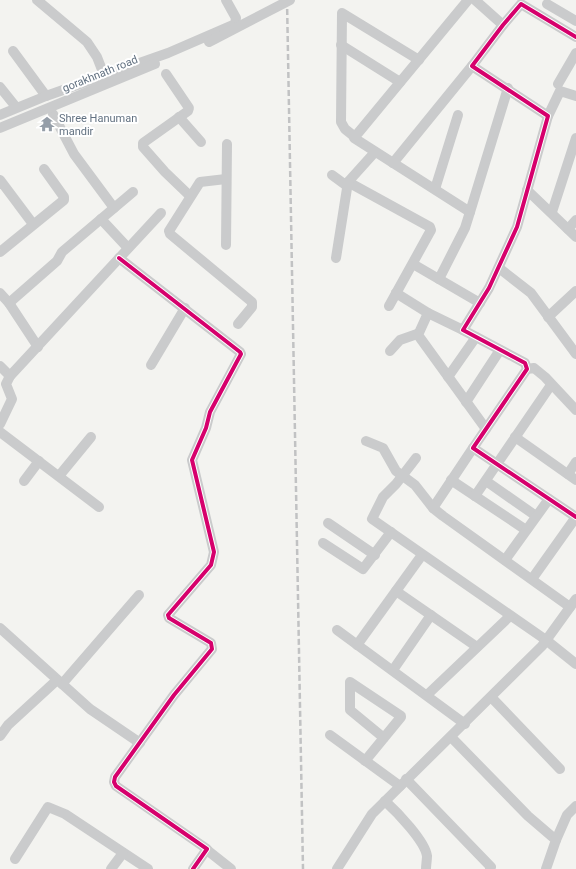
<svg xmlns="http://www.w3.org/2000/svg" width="576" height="869" font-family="Roboto,sans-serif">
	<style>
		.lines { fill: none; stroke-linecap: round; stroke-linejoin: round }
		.minor { stroke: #cacbcc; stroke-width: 10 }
		.rail { stroke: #c1c2c3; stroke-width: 2.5; stroke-dasharray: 6 3; stroke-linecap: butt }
		.minor-bridge { stroke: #cacbcc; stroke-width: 10 }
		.cycleway-casing { stroke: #fff; stroke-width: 6 }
		.cycleway { stroke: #d6006c; stroke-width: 4 }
		.labels { text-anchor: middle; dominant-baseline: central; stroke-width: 4; stroke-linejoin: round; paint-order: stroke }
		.street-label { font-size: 11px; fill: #627181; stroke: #fff }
		.poi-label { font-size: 11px; fill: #627181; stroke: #fff; text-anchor: start }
	</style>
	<rect width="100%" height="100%" fill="#f3f3f0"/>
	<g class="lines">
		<!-- minor -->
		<g class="minor">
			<path d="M37 0 87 42 97 57 104 75"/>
			<path d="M475 0 503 25"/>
			<path d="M547 4 576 21"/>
			<path d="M576 37 521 4 503 25 472 66 548 116 517 227 489 288 463 330 525 363 527 369 473 448 576 517"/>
			<path d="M341 45 400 82"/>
			<path d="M13 51 46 96"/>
			<path d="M166 74 189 108 188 111 143 143V147L165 172 190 196"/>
			<path d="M558 84 576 53"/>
			<path d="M0 87 16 107"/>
			<path d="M53 114 74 154 114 208"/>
			<path d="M0 115 46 96 168 53 235 24 236 18 226 0"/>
			<path d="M548 116 560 91 576 96"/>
			<path d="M179 117 201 142"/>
			<path d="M0 128 155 64"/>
			<path d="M355 137 345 129 341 122 342 13 419 60"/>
			<path d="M393 163 472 66"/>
			<path d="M332 175 347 186"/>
			<path d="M226 179 200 182 169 231 170 234 252 302V307L238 324"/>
			<path d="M0 180 33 224"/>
			<path d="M348 182 430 227 431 230 389 306"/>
			<path d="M435 189 458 115"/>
			<path d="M527 190 576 237"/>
			<path d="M470 212 508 88"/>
			<path d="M552 212 576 138"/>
			<path d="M101 219 128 248"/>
			<path d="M568 229 576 220"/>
			<path d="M226 245 227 144"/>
			<path d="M0 252 64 200V197L44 169"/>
			<path d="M119 258 240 352 241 354 210 412 206 428 192 460 214 552 211 565 168 615 169 618 211 643 212 649 174 695 115 777 114 782 116 786 207 849 193 869"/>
			<path d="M336 258 348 182 375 152"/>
			<path d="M413 264 480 303"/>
			<path d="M499 268 531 293 576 354"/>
			<path d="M439 279 465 228 470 212 354 138 468 0"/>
			<path d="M0 293 9 303 38 347"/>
			<path d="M396 293 428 313"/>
			<path d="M9 303 57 261 62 252 133 192"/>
			<path d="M548 317 576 291"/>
			<path d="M463 330 428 313 418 335 486 429"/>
			<path d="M390 351 400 340 417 334"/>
			<path d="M151 365 185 308"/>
			<path d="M0 366 10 376"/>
			<path d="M527 369 534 368 545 377 576 410"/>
			<path d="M448 377 476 337"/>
			<path d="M466 402 500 350"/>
			<path d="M0 424 12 399 6 384 10 376 161 213"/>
			<path d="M0 432 99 507"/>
			<path d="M515 437 576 480"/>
			<path d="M366 441 383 448 396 471 415 485 433 508 443 516 570 607"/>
			<path d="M416 458 396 484 383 497 372 519 546 640 576 664"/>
			<path d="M568 474 576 462"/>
			<path d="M59 476 91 437"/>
			<path d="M451 480 526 530"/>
			<path d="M24 481 39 461"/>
			<path d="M486 481 536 516"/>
			<path d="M475 496 551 385"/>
			<path d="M433 508 473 448"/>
			<path d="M328 523 375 555"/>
			<path d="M323 543 363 569 391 532"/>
			<path d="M505 560 549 499"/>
			<path d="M532 579 576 517"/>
			<path d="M396 591 477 647"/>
			<path d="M0 628 90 709 140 743"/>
			<path d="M337 630 465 724"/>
			<path d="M357 645 422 555"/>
			<path d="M393 670 431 615"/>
			<path d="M62 684 139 595"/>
			<path d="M427 695 510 616"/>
			<path d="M491 697 560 769"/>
			<path d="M330 735 400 786"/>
			<path d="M0 736 8 725 57 680"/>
			<path d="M451 737 528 816 556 840 546 869"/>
			<path d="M365 761 401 717V716L350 682V710L384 738"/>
			<path d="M406 779 491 867 490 869"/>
			<path d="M385 801C397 812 425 841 427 856 427 860 426 865 426 869"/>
			<path d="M556 840 567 815 576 806"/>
			<path d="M207 850 231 869"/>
			<path d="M15 859 48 807 65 814 148 869"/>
			<path d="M111 869 123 853"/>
			<path d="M337 869 372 814 542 646 576 599"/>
		</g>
		<!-- rail -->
		<path class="rail" d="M287 0 303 869"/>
		<!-- minor-bridge -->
		<path class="minor-bridge" d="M209 42 290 0"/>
		<defs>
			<g id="cycleway">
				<path d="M576 37 521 4 503 25 472 66 548 116 517 227 489 288 463 330 525 363 527 369 473 448 576 517"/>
				<path d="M119 258 240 352 241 354 210 412 206 428 192 460 214 552 211 565 168 615 169 618 211 643 212 649 174 695 115 777 114 782 116 786 207 849 193 869"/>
			</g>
		</defs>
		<!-- cycleway casing -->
		<use href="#cycleway" class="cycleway-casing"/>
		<!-- cycleway -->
		<use href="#cycleway" class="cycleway"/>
	</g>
	<!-- icons -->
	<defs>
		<symbol id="temple-bare" viewBox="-9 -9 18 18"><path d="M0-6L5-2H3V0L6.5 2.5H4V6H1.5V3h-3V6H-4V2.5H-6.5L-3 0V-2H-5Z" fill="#959ea8" stroke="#fff" stroke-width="2.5" paint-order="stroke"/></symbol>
	</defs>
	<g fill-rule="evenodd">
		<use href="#temple-bare" x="36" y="113" width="22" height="22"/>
	</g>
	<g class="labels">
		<!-- street labels -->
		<g class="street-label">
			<text transform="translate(100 74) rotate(-22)">gorakhnath road</text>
		</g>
		<!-- poi labels -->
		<g class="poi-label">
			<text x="59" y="118">Shree Hanuman<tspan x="59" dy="13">mandir</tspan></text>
		</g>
	</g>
</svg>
